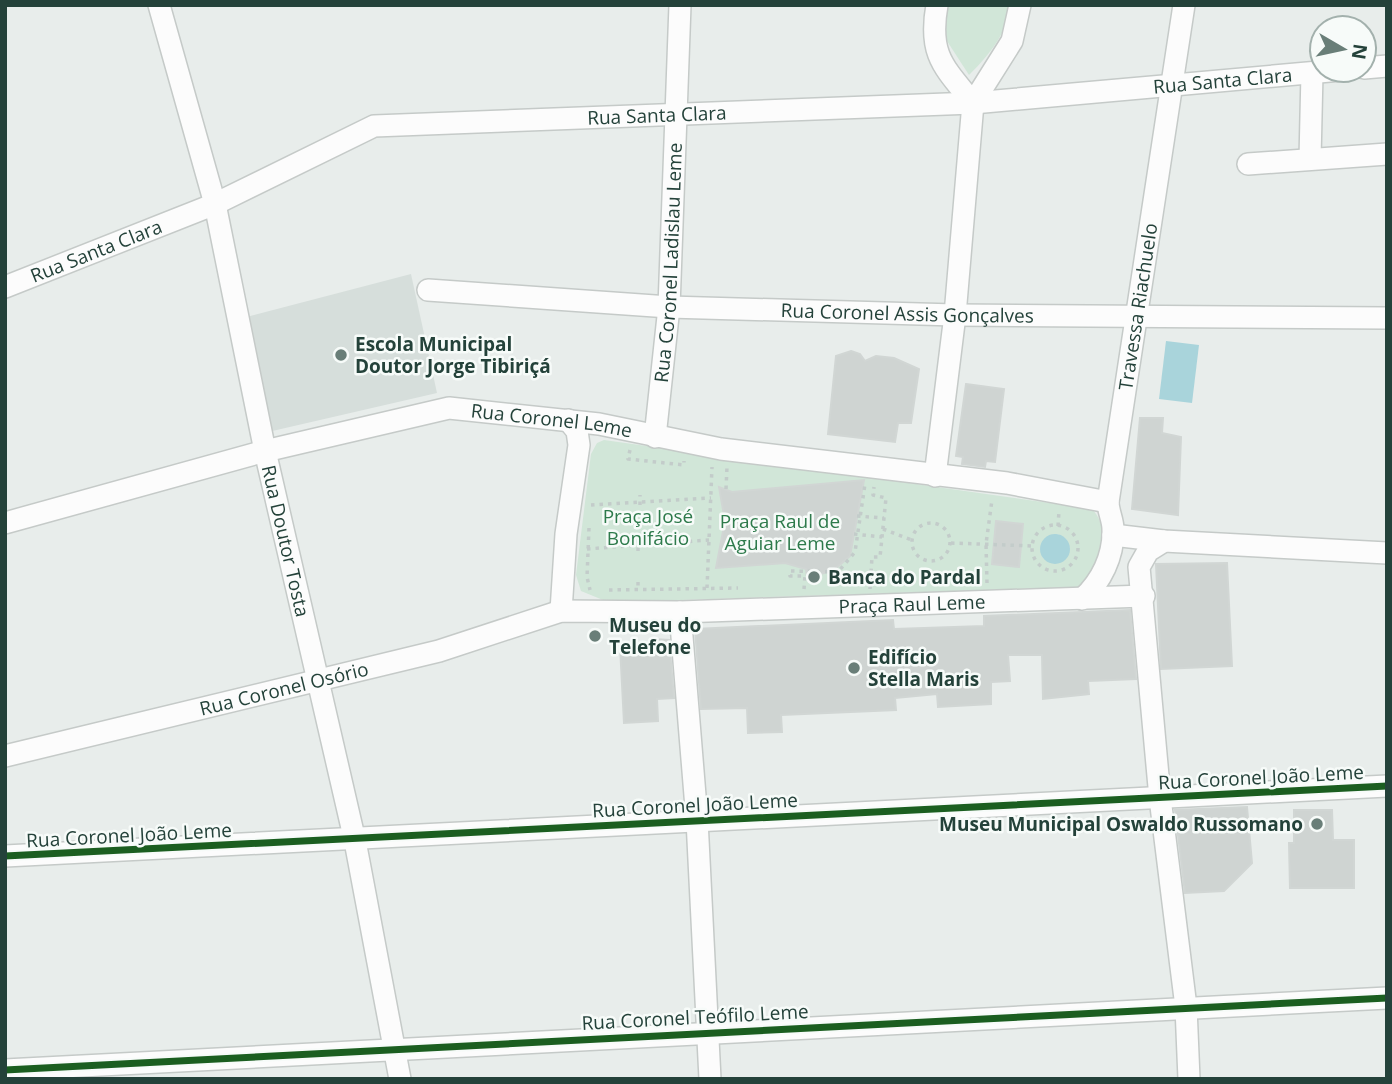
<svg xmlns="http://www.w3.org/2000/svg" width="1392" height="1084" font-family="'Open Sans',sans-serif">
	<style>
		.built { fill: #d6dedb }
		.green { fill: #d1e6d8; fill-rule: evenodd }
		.water { fill: #a9d4db }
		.building { fill: #cfd4d2; stroke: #d1d6d4; stroke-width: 2 }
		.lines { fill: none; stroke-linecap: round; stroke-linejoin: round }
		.minor-casing { stroke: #c5cac8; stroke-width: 24 }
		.path { stroke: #c3ccca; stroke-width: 3.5; stroke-dasharray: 3.5 5; stroke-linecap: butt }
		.minor { stroke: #fcfcfc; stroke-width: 21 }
		.cycleway-casing { stroke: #f7fbf9; stroke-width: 11 }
		.cycleway { stroke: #1b5e20; stroke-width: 7 }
		.poi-dot { fill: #697e78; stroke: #f7fbf9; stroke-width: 2.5 }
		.labels { text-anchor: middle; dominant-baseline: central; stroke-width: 5; stroke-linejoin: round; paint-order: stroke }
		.street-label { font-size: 19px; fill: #24423a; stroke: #f7fbf9 }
		.poi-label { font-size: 19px; font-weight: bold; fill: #24423a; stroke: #f7fbf9; text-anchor: start }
		.park-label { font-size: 19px; fill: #2d7a4b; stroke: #f7fbf9 }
	</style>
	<rect width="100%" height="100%" fill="#e8edeb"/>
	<!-- built -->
	<path class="built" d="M411 274 437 393 268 432 246 317Z"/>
	<!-- green -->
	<g class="green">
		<path d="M943 5H1012C1006 34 990 54 969 75L947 41Z"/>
		<path d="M604 440 1092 509C1113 530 1100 573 1077 587L651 601 603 600 581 591 576 575 591 454 597 443ZM1058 534 1066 539 1070 548 1051 563 1043 558 1040 549Z"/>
	</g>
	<!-- water -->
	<g class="water">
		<path d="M1166 341 1199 345 1192 403 1159 399Z"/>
		<circle cx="1055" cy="549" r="15"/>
	</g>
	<!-- building -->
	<g class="building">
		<path d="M851 351 860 354 865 361 876 356 894 358 919 369 911 423H898L895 442 828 434 836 356Z"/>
		<path d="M966 384 1004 389 995 462 986 461 985 467 962 464 963 457 956 456Z"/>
		<path d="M1140 418H1163L1162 433 1181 437 1178 515 1132 509Z"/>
		<path d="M864 480 850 556 835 569 807 579 806 569 785 563 716 568 725 521 719 487 732 492Z"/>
		<path d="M996 521 1023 524 1019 567 992 564Z"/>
		<path d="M1227 563 1232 666 1161 669 1156 564Z"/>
		<path d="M1130 610 1136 679 1088 681 1089 694 1043 699 1042 655H1008L1010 681 991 682V704L938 707 937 694 895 698 896 710 781 715 782 732 748 733 747 708 701 709 695 629 893 620 894 629 984 626V616Z"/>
		<path d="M652 639 669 640 674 698 657 699 658 721 624 723 620 646 654 643Z"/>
		<path d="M1247 807 1252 863 1224 891 1185 893 1175 810Z"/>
		<path d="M1294 810H1332L1333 840H1354V888H1290L1289 843H1294Z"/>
	</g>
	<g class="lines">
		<defs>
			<g id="minor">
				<path id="s1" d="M159 5 215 204 265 451 355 841 400 1079"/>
				<path d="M937 5C928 55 944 67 973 103"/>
				<path d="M1364 68 1387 66"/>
				<path d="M1310 159 1312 73"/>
				<path d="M1248 164 1387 154"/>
				<path id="s2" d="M5 287 215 204 374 126 973 103 1341 70"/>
				<path id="s3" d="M428 290 669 307 955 315 1387 318"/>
				<path id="s4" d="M655 437 669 307 680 5"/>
				<path d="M935 476 955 315 973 103 1012 41 1020 5"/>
				<path id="s5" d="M5 523 265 451 449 408 599 424 721 449 1007 483 1108 502"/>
				<path d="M1113 535 1164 541 1387 553"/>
				<path d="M1164 541 1148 551 1139 567 1160 798 1186 1007 1189 1079"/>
				<path id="s6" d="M1082 599C1101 582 1114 556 1113 529 1113 520 1108 511 1108 502L1184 5"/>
				<path d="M561 611 566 534 579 445 577 431 568 420"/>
				<path d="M680 612 697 820 710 1079"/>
				<path id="s7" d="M5 756 439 651 561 611 680 612 1144 596"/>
				<path d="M5 856 1387 786"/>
				<path d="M5 1070 1387 998"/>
			</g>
		</defs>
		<!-- minor casing -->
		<use href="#minor" class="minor-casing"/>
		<!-- path -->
		<g class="path">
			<path d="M630 450 628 459 684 465V461"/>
			<path d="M726 489 727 467"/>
			<path d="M591 505 711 498"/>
			<path d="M640 505V495"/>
			<path d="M857 516 884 518"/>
			<circle cx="931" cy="542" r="19"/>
			<circle cx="1055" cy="548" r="23"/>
			<path d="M1058 526 1059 511"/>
			<path d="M589 528 587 577 590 590"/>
			<path d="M883 529 912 540"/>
			<path d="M854 534 882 537"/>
			<path d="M951 543 1033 546"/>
			<path d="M587 549 709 540"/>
			<path d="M638 551V540"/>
			<path d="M638 582V589"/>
			<path d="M987 583 986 544 992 500"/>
			<path d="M707 588 712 467"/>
			<path d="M804 589 805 576H790V571L838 572 855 552 865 484"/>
			<path d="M870 589 872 557H880L886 498 873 495 874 487"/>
			<path d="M609 590 738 588"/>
		</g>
		<!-- minor -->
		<use href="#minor" class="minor"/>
		<defs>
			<g id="cycleway">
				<path d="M5 856 1387 786"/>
				<path d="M5 1070 1387 998"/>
			</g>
		</defs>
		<!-- cycleway casing -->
		<use href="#cycleway" class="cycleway-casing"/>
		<!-- cycleway -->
		<use href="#cycleway" class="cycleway"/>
	</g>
	<!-- markers -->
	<g class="poi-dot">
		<circle cx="341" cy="355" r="7"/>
		<circle cx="814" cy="577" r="7"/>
		<circle cx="595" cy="636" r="7"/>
		<circle cx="854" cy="668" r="7"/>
		<circle cx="1317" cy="824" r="7"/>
	</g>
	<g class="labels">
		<!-- street labels -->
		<g class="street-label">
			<text stroke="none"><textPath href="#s2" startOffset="1253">Rua Santa Clara</textPath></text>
			<text stroke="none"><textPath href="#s2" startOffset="686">Rua Santa Clara</textPath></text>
			<text stroke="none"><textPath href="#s2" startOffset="98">Rua Santa Clara</textPath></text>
			<text stroke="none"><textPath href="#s4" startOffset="175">Rua Coronel Ladislau Leme</textPath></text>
			<text stroke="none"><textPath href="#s6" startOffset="304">Travessa Riachuelo</textPath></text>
			<text stroke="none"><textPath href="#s3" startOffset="480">Rua Coronel Assis Gonçalves</textPath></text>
			<text stroke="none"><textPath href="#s5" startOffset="562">Rua Coronel Leme</textPath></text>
			<text stroke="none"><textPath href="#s1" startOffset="551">Rua Doutor Tosta</textPath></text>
			<text stroke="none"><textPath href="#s7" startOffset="926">Praça Raul Leme</textPath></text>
			<text stroke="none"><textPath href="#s7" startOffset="287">Rua Coronel Osório</textPath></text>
			<text transform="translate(1261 777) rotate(-3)">Rua Coronel João Leme</text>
			<text transform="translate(695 805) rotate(-3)">Rua Coronel João Leme</text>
			<text transform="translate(129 835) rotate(-3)">Rua Coronel João Leme</text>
			<text transform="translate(695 1017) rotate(-3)">Rua Coronel Teófilo Leme</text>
		</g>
		<!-- poi labels -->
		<g class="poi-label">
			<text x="355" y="344">Escola Municipal<tspan x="355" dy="22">Doutor Jorge Tibiriçá</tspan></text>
			<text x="828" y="577">Banca do Pardal</text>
			<text x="609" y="625">Museu do<tspan x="609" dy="22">Telefone</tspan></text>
			<text x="868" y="657">Edifício<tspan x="868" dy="22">Stella Maris</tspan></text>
			<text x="1303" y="824" text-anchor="end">Museu Municipal Oswaldo Russomano</text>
		</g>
		<!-- park labels -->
		<g class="park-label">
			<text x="648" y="516">Praça José<tspan x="648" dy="22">Bonifácio</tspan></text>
			<text x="780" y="521">Praça Raul de<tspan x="780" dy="22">Aguiar Leme</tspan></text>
		</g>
	</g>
	<!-- border -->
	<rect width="1392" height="1084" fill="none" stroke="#24423a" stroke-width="14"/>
	<!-- north arrow -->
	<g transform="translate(1343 49) rotate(99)"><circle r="33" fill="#f7fbf9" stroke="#a3b1ad" stroke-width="2"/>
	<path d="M0-5L12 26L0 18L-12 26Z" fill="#697e78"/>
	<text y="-10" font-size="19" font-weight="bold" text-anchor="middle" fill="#24423a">N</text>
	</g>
</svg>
